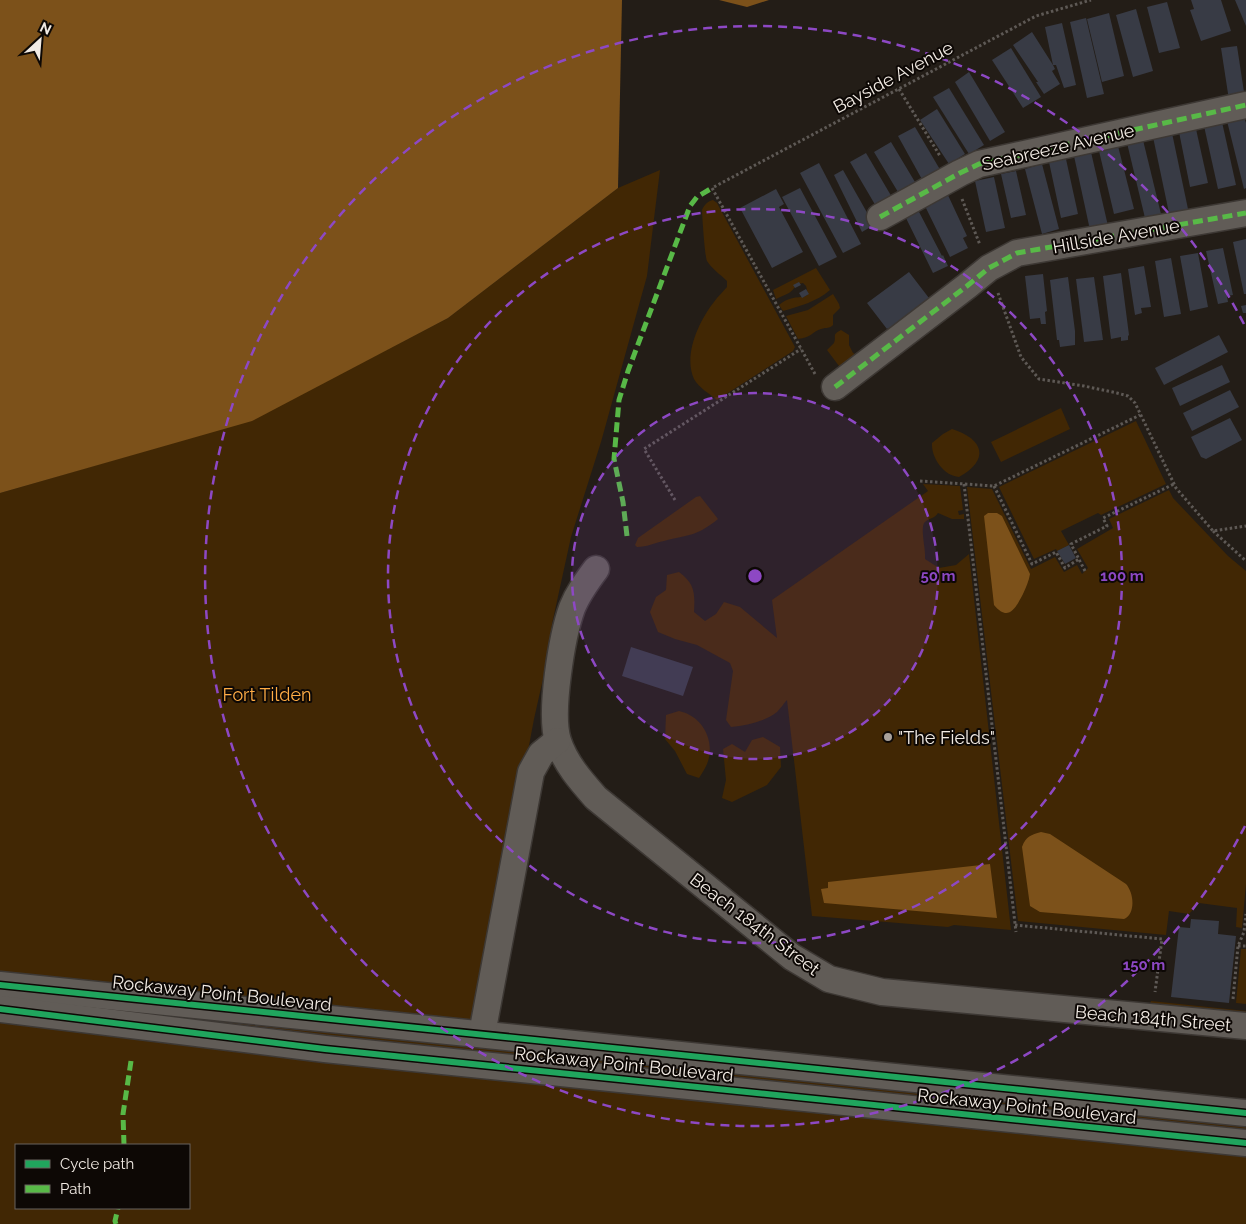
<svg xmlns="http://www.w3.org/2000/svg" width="1246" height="1224" font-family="Raleway,sans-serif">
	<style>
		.green { fill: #412704; fill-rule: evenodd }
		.water { fill: #7c511a }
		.building { fill: #383b45 }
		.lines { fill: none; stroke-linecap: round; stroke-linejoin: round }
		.minor-casing { stroke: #3d3834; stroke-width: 29 }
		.path { stroke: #5e5955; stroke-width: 3; stroke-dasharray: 2.5 2.5; stroke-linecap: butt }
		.minor { stroke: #615c57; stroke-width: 26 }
		.quiet { stroke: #58b947; stroke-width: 5; stroke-dasharray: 10 5; stroke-linecap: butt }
		.cycleway-casing { stroke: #0d0805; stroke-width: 9 }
		.cycleway { stroke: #20a55d; stroke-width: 6 }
		.ring { fill: none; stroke: #8d48c4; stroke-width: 2.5; stroke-dasharray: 9 6 }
		.poi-dot { fill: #a9a29c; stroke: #0d0805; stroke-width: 2 }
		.labels { text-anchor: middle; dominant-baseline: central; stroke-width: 4; stroke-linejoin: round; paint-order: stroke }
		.street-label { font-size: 18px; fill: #f1eae3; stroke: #0d0805 }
		.park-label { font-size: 18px; fill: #feac45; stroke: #0d0805 }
		.poi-label { font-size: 18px; fill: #f1eae3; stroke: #0d0805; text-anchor: start }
		.centre { fill: #8d48c4; stroke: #0d0805; stroke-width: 2.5 }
		.ring-label { font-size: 15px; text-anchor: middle; font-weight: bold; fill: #8d48c4; stroke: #0d0805; stroke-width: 4; stroke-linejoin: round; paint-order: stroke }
	</style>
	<rect width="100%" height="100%" fill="#231d17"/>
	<!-- green -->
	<g class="green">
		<path d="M660 170 647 276 601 442 571 537 552 624 547 661 534 719 475 1033 1246 1107V1224H0V493L252 420 448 318 618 188ZM16 1145H189V1208H16Z"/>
		<path d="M713 200 717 203 795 347 793 351 717 400C710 394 699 388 694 379 683 355 699 321 714 302 718 296 723 292 727 287V281C721 275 711 268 707 261 705 258 702 214 702 210 704 205 708 201 713 200Z"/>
		<path d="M816 268 830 290C816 302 800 306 783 311L779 305C788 297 796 298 806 296L808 294 806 286 803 283C795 284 795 289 789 293 785 295 780 297 776 299L773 290Z"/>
		<path d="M833 294 839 304 840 308 833 315V325C829 329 827 327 821 329 813 331 811 338 798 339L786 316 808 310Z"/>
		<path d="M841 330 849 335V345L853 353 865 359 842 370 827 350 834 343C837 336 831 335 841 330Z"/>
		<path d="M1061 408 1070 429 1001 462 991 442Z"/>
		<path d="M1136 421 1166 484 1101 515 1098 513 1061 531 1069 545 1057 551 1056 549 1034 559 999 487Z"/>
		<path d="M952 429C984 439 990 460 959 477 944 476 931 458 932 443L943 434Z"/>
		<path d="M923 484 960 486 963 510 958 511 959 515 964 514V519H952L938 513C934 519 929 518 925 522 920 526 925 547 925 554V559L939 568 956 565 969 554 1011 930 954 925 948 927 812 916 787 700C784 703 781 708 777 712 764 722 747 725 731 727L726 720 733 671 730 663 697 645 675 639 658 632 650 612 656 597 666 590 667 575 679 572C695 584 695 593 694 612L705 621 716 614 724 602 740 607 777 638 772 600 928 491Z"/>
		<path d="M967 487 992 489 1031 569 1055 557 1064 572 1077 565 1082 574 1088 568 1077 549 1113 528 1109 519 1169 490 1173 498 1228 556 1246 571V884L1242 928 1236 927 1237 908 1199 903 1189 914 1169 911 1166 935 1018 921Z"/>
		<path d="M700 496 718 519C696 537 689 534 664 541 654 543 647 547 637 547L635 545 638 538 696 497Z"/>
		<path d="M679 711C703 716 716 742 707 764 705 769 702 773 699 778L687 774 675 751 665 739 666 715Z"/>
		<path d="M763 737 780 747 781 767 767 785 732 802 722 798 726 780 723 749 732 744 745 752 752 740Z"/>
		<path d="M1241 949H1246V1004L1236 1003Z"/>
		<path d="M1151 1001 1246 1011V1014L1150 1004Z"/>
	</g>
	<!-- water -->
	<g class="water">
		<path d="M0 0H622L618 188 448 318 252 421 0 493Z"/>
		<path d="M719 0H769L747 7Z"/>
		<path d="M988 513H997L1002 516 1030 574C1029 581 1026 587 1023 594 1016 607 1009 623 994 605L984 516Z"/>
		<path d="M1041 832 1050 834 1126 884C1134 893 1136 914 1124 919L1040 912 1030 906 1022 847C1026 836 1031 835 1041 832Z"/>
		<path d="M990 864 997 918 824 903 821 889 828 888V882Z"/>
	</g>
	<!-- building -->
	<g class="building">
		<path d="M1191 0H1221L1231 31 1201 41 1190 10 1194 9Z"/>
		<path d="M1235 0H1246V26Z"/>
		<path d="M1167 2 1180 48 1159 53 1147 7Z"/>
		<path d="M1136 9 1153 71 1133 77 1116 15Z"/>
		<path d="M1109 13 1124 76 1102 82 1087 19Z"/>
		<path d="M1086 18 1104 94 1087 98 1070 22Z"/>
		<path d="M1062 23 1076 85 1064 88 1056 65H1053L1045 27Z"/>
		<path d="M1032 32 1053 65 1055 69 1052 71 1060 84 1044 94 1036 82H1038L1013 45Z"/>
		<path d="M1237 46 1244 92 1229 100 1221 48Z"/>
		<path d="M1011 48 1041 97 1023 108 992 60Z"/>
		<path d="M969 72 1005 132 990 141 955 82Z"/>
		<path d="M949 88 984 145 969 154 933 97Z"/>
		<path d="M937 109 965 154 949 164 920 120Z"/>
		<path d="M1244 117 1246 123V188L1244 189 1227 121Z"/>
		<path d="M1222 122 1236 185 1218 189 1204 126Z"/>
		<path d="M915 127 942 173 924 183 898 136Z"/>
		<path d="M1196 129 1208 183 1190 187 1179 132Z"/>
		<path d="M1172 133 1188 209 1169 213 1153 137Z"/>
		<path d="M1143 140 1161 214 1145 218 1127 143Z"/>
		<path d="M891 142 918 187 903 196 900 191 898 192 874 152Z"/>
		<path d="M1118 146 1134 209 1114 214 1099 151Z"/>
		<path d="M1091 152 1108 226 1090 230 1074 156Z"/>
		<path d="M866 153 893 199 877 208 850 162Z"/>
		<path d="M1066 159 1078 214 1061 218 1049 162Z"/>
		<path d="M819 163 861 244 843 253 800 173Z"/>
		<path d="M1042 164 1059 229 1042 234 1025 169Z"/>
		<path d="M843 170 874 225 862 232 834 175Z"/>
		<path d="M1016 171 1026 215 1011 218 1001 174Z"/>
		<path d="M994 177 1005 228 986 232 975 181Z"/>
		<path d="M800 188 837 257 819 266 782 197Z"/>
		<path d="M776 189 784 204 779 207 803 252 772 268 740 208Z"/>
		<path d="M947 193 967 236 963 238 968 248 950 257 924 204Z"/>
		<path d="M917 208 942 256 943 255 948 266 933 273 904 214Z"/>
		<path d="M1246 239V294H1244L1233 242Z"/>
		<path d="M1223 248 1233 295 1227 296 1228 302 1218 304 1206 251Z"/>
		<path d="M1198 253 1208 307 1190 311 1180 256Z"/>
		<path d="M1171 258 1181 314 1164 317 1155 261Z"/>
		<path d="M1144 266 1151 307 1141 308 1142 313 1135 315 1128 269Z"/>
		<path d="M909 272 932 302 892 333 888 328 887 329 867 303Z"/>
		<path d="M1121 273 1129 335 1128 336V340L1121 341V337L1111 339 1103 276Z"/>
		<path d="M1043 274 1047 311 1045 312 1046 324H1041L1040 318 1030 319 1025 276Z"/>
		<path d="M1068 277 1075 331V345L1060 347 1059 340H1057L1050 280Z"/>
		<path d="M1094 277 1103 340 1084 342 1076 279Z"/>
		<path d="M799 282 801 285 795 288 793 285Z"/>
		<path d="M806 289 809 294 802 298 799 293Z"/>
		<path d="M1246 305V313H1243L1241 306Z"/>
		<path d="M1219 335 1228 352 1164 385 1155 368Z"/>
		<path d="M1222 365 1230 382 1180 406 1172 388Z"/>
		<path d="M1230 390 1239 407 1192 431 1183 413Z"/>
		<path d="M1230 418 1242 440 1206 459 1201 457 1191 437Z"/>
		<path d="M1069 545 1076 558 1065 564 1057 551Z"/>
		<path d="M631 647 693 667 683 696 622 676Z"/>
		<path d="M1191 919 1219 921 1218 934 1236 936 1229 1003 1171 997 1179 927 1190 928Z"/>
	</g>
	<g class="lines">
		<defs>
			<g id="minor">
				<path d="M880 217 960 173 979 164 1246 105"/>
				<path d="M835 387 967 286 989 268 1017 253 1246 213"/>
				<path d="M596 569C587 581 578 593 572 608 562 636 549 713 558 741 565 763 581 781 596 798L792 957 829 979 882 992 1246 1026"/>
				<path d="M0 985 1246 1113"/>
				<path d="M0 1009 325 1049 1246 1143"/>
				<path d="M482 1034 531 772 541 754 557 741"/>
			</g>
		</defs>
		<!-- minor casing -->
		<use href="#minor" class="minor-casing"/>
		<!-- path -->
		<g class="path">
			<path d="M899 89 940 156"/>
			<path d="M962 199 980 245"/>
			<path d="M998 293 1021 357 1039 379 1084 386 1117 393 1128 396 1135 403 1176 488 1213 531 1246 526"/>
			<path d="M815 374 712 188 1036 16 1091 0"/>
			<path d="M920 481 994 486 1140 415"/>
			<path d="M964 484 1016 932"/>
			<path d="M994 486 1032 564 1056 552 1065 568 1079 559"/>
			<path d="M675 500 644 449 801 349"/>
			<path d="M1213 531 1246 561"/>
			<path d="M1085 571 1071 544 1107 526 1103 518 1174 484"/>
			<path d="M1015 925 1162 939 1155 992"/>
			<path d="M1238 946H1246"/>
			<path d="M1233 999 1238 946 1244 932 1246 914"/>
		</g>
		<!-- minor -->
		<use href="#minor" class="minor"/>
		<!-- quiet -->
		<g class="quiet">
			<path d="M880 217 960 173 979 164 1246 105"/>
			<path d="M835 387 967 286 989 268 1017 253 1246 213"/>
			<path d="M627 536 623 502 614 459 619 400 628 371 690 206 697 197 712 188"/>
			<path d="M124 1145 123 1114 131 1061"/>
			<path d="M116 1224 115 1221 118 1208"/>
		</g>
		<defs>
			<g id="cycleway">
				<path d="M0 985 1246 1113"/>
				<path d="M0 1009 325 1049 1246 1143"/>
			</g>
		</defs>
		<!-- cycleway casing -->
		<use href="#cycleway" class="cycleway-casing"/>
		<!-- cycleway -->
		<use href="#cycleway" class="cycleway"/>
	</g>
	<!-- distance rings -->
	<circle cx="755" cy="576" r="183" fill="#8d48c4" fill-opacity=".12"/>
	<g class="ring">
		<circle cx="755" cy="576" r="183"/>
		<circle cx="755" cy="576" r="367"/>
		<path d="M1245 826A550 550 0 1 1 1245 326"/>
	</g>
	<!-- markers -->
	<circle class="poi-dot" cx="888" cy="737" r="5"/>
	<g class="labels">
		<!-- street labels -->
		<g class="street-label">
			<text transform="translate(893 77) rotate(-28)">Bayside Avenue</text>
			<text transform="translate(1058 147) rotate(-13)">Seabreeze Avenue</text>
			<text transform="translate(1116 236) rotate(-10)">Hillside Avenue</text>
			<text transform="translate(755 924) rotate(37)">Beach 184th Street</text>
			<text transform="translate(222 993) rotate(6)">Rockaway Point Boulevard</text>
			<text transform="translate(1153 1018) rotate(5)">Beach 184th Street</text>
			<text transform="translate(624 1064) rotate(6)">Rockaway Point Boulevard</text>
			<text transform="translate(1027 1106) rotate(6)">Rockaway Point Boulevard</text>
		</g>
		<!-- park labels -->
		<g class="park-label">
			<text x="267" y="694">Fort Tilden</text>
		</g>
		<!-- poi labels -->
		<g class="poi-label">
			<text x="898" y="737">"The Fields"</text>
		</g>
	</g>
	<circle cx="755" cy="576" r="8" class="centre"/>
	<g class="ring-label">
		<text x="938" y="581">50 m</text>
		<text x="1122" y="581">100 m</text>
		<text x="1144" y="970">150 m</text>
	</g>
	<!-- legend -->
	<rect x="15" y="1144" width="175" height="65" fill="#0d0805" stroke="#68625e"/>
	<rect x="25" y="1160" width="25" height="8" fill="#20a55d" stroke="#68625e"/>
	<text x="60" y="1169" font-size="15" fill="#f1eae3">Cycle path</text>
	<rect x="25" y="1185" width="25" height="8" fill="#58b947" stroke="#68625e"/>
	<text x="60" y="1194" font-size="15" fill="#f1eae3">Path</text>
	<!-- north arrow -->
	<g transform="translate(40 40) rotate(26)" stroke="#0d0805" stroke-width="4" paint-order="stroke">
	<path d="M0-4L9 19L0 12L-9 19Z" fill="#f1eae3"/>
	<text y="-8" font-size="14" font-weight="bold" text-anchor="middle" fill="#f1eae3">N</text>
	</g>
</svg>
